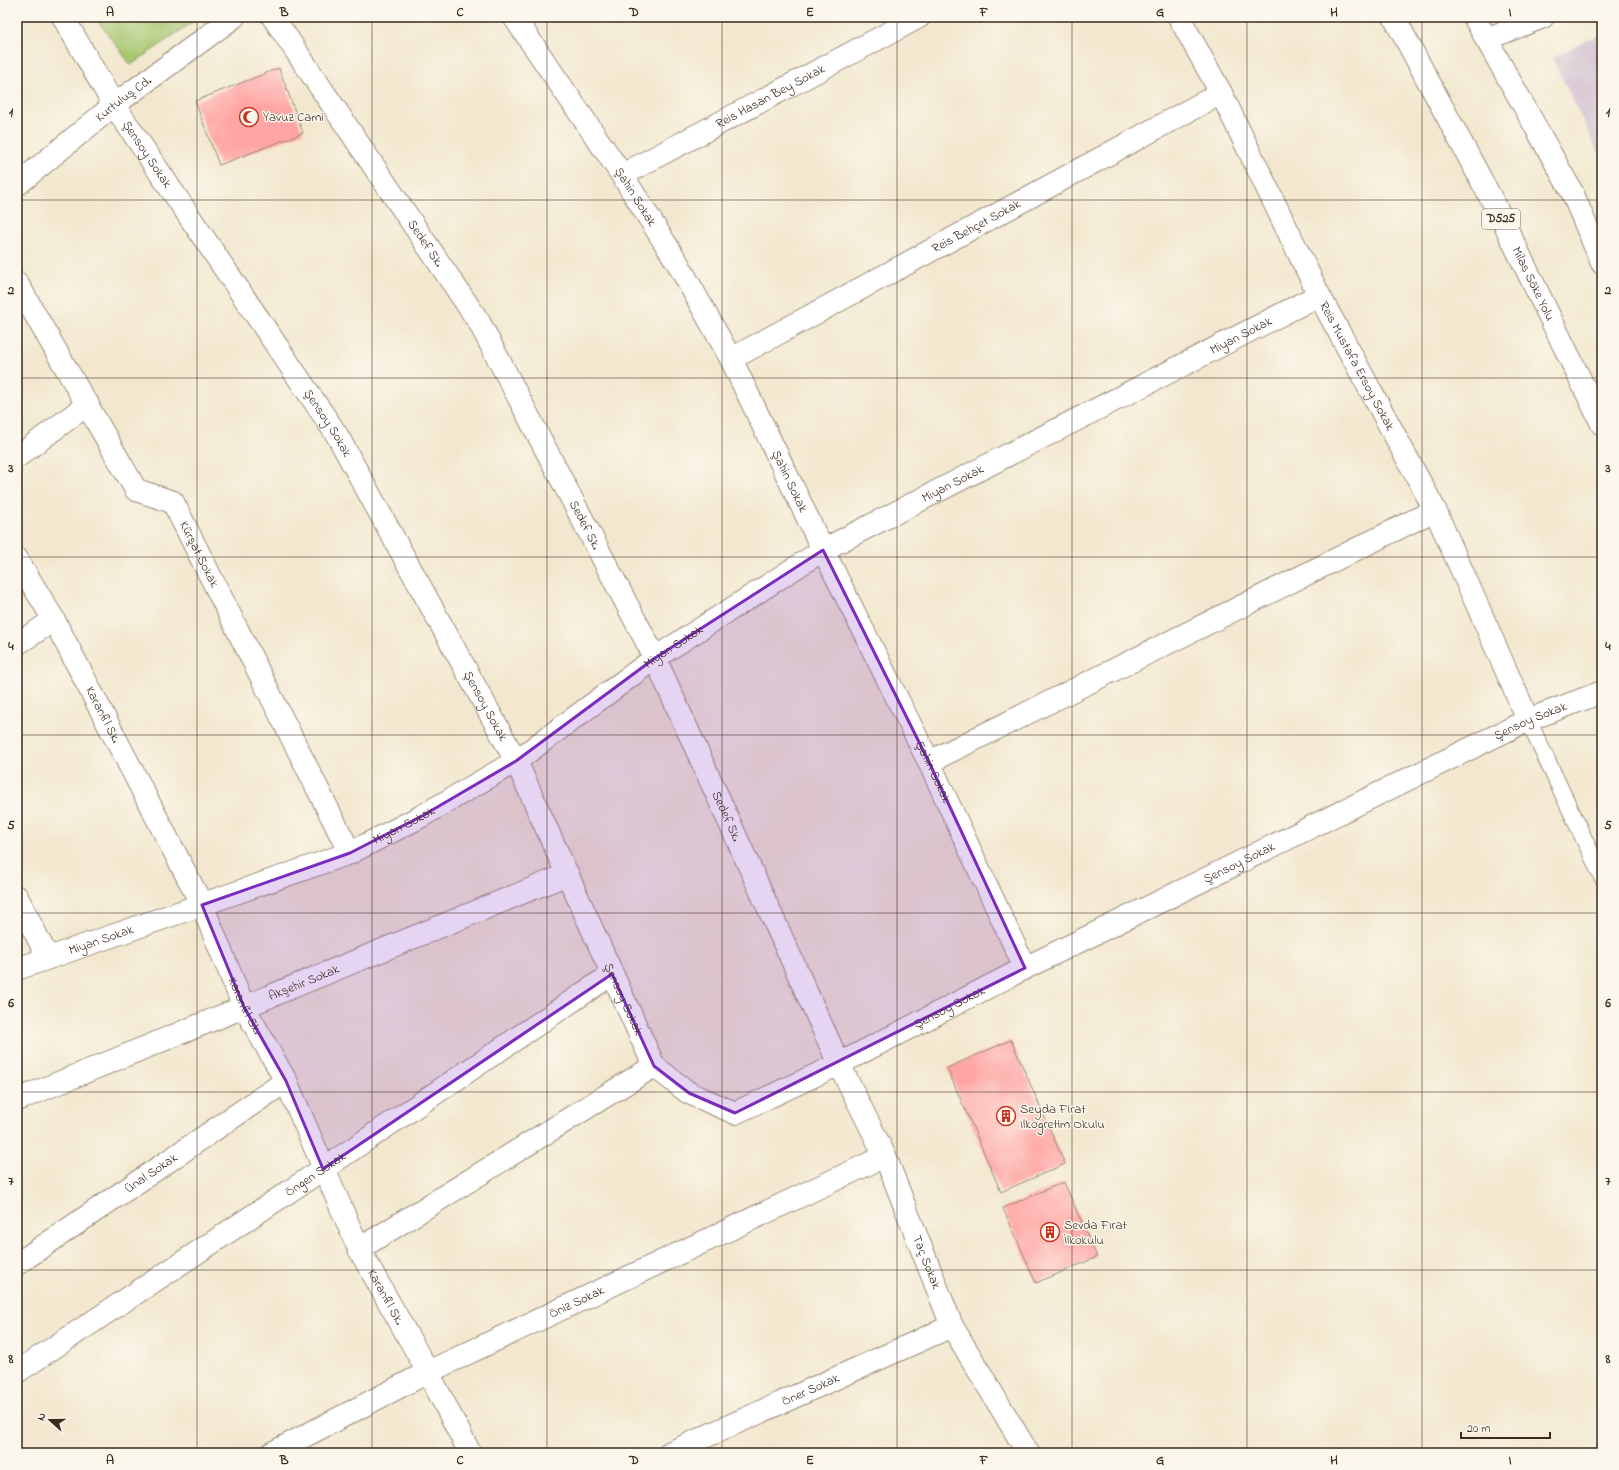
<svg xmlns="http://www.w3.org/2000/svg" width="1619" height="1470" font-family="'Indie Flower',sans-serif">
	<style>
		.industrial { fill: #d0bdce }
		.green { fill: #a7c871; stroke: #717948 }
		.building { fill: #ffa6a4 }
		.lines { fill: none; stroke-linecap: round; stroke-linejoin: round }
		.lane-casing { stroke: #978976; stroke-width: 18 }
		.street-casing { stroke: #978976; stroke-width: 24 }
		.secondary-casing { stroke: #978976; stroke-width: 24 }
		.highway-casing { stroke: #978976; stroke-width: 24 }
		.lane { stroke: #fff; stroke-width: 16 }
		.street { stroke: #fff; stroke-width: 22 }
		.secondary { stroke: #fff; stroke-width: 22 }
		.highway { stroke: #fff; stroke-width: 22 }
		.marked { fill: #7b2cbf; fill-opacity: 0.2; stroke: #7b2cbf; stroke-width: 3; stroke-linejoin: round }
		.grid { fill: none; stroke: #3b2a1e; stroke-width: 1; stroke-opacity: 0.55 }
		.labels { text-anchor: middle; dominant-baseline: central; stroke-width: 3; stroke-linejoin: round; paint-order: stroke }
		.shield { fill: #fbf7ec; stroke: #75685c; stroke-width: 1 }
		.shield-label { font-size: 12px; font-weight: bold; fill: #3b2a1e }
		.street-label { font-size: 13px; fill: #3b2a1e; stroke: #fbf7ec }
		.poi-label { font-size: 13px; fill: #3b2a1e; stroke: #fbf7ec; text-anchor: start }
		.neatline { fill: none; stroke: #3b2a1e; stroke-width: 1.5 }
		.grid-label { font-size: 13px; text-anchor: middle; font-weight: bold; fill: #3b2a1e }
	</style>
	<rect width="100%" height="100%" fill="#fbf7ec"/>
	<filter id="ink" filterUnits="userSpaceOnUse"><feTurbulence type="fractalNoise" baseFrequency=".025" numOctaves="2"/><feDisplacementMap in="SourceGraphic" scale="8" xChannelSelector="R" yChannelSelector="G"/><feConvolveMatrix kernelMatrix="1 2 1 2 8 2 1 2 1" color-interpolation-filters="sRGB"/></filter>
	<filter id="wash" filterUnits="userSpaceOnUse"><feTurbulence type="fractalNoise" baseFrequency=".012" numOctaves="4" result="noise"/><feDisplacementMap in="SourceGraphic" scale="16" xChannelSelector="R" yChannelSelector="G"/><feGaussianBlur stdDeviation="0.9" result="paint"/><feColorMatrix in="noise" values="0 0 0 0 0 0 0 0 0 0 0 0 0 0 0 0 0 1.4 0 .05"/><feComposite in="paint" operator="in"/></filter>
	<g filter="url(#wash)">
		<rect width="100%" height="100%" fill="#f3e8cf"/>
		<!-- industrial -->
		<path class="industrial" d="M1602 33V160L1552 58Z"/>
		<!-- green -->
		<path class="green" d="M95 17H200L131 65Z"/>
		<g id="blocks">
			<!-- building -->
			<g class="building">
				<path d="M279 68 303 133 219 165 195 101Z"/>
				<path d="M1011 1040 1065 1164 1001 1192 947 1068Z"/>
				<path d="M1064 1182 1097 1257 1036 1283 1003 1208Z"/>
			</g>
		</g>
	</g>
	<g filter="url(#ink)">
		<use href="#blocks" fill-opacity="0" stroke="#978976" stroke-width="1"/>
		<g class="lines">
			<defs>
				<path id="lane" d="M1528 720 1602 877"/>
				<g id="street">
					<path id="s1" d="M63 17 114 105 337 435 516 761 654 1066 689 1093 735 1113 839 1064 1025 968 1528 720 1602 692"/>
					<path id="s2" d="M273 17 479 322 655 658 839 1064 885 1156 952 1326 1028 1453"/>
					<path id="s3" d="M514 17 622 175 677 262 731 359 823 550 929 762 1025 968"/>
					<path id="s4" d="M1179 17 1221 93 1319 295 1435 510 1528 720"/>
					<path d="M1486 39 1543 17"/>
					<path id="s5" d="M622 175 919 17"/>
					<path id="s6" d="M17 283 136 490 173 502 350 853"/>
					<path id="s7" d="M731 359 1221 93"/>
					<path d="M17 457 88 404"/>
					<path id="s8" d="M17 559 54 620 202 905 244 1007 286 1081 359 1249 428 1372 470 1453"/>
					<path d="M17 644 54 620"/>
					<path d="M929 762 1435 510"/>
					<path d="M17 897 48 958"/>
					<path id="s9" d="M17 969 350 853 422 816 516 761 655 658 823 550 1319 295"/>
					<path id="s10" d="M17 1100 568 874"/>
					<path d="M359 1249 654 1066"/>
					<path id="s11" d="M17 1264 286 1081"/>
					<path id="s12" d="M17 1372 323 1169 612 974"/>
					<path id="s13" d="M272 1453 428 1372 885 1156"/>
					<path id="s14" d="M669 1453 952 1326"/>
				</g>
				<g id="secondary">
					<path id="s15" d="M17 185 114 105 234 17"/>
				</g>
				<g id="highway">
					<path id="s16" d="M1394 17 1501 217 1602 424"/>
					<path d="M1474 17 1572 192 1602 263"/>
				</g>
			</defs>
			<!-- lane casing -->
			<use href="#lane" class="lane-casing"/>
			<!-- street casing -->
			<use href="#street" class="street-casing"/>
			<!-- secondary casing -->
			<use href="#secondary" class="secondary-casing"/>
			<!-- highway casing -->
			<use href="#highway" class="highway-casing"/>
			<!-- lane -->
			<use href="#lane" class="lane"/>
			<!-- street -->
			<use href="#street" class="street"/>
			<!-- secondary -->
			<use href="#secondary" class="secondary"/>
			<!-- highway -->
			<use href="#highway" class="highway"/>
		</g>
	</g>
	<!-- marked area -->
	<path class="marked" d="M823 550 929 762 1025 968 735 1113 689 1093 654 1066 612 974 323 1169 286 1081 244 1007 202 905 350 853 422 816 516 761 655 658Z"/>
	<!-- grid -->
	<path class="grid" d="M197 17V1453M372 17V1453M547 17V1453M722 17V1453M897 17V1453M1072 17V1453M1247 17V1453M1422 17V1453M17 200H1602M17 378H1602M17 557H1602M17 735H1602M17 913H1602M17 1092H1602M17 1270H1602"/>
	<!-- icons -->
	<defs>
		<symbol id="mosque-ring" viewBox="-11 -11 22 22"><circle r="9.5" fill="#fbf7ec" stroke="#c8321e" stroke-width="1.5"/><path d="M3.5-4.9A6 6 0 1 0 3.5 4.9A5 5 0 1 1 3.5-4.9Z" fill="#c8321e"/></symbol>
		<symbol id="building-ring" viewBox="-11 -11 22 22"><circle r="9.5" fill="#fbf7ec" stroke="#c8321e" stroke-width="1.5"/><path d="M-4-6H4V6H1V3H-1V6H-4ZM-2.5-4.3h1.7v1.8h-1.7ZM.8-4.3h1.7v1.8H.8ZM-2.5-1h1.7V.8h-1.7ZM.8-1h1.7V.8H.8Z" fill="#c8321e"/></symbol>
	</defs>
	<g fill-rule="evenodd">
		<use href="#mosque-ring" x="238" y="106" width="22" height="22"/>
		<use href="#building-ring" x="995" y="1105" width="22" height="22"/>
		<use href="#building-ring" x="1039" y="1221" width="22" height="22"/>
	</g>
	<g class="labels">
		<!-- shield labels -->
		<rect class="shield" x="1482" y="209" width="38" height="20" rx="3"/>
		<g class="shield-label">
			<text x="1501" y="219">D525</text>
		</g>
		<!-- street labels -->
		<g class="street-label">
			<text stroke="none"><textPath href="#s5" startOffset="168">Reis Hasan Bey Sokak</textPath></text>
			<text stroke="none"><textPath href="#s15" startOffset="137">Kurtuluş Cd.</textPath></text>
			<text stroke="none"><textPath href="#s1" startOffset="161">Şensoy Sokak</textPath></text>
			<text stroke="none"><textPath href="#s3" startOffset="217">Şahin Sokak</textPath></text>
			<text stroke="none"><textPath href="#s7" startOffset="279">Reis Behçet Sokak</textPath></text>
			<text stroke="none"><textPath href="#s2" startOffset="273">Sedef Sk.</textPath></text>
			<text stroke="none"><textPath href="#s16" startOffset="301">Milas Söke Yolu</textPath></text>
			<text stroke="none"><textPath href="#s9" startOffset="1385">Miyan Sokak</textPath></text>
			<text stroke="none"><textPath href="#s4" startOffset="392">Reis Mustafa Ersoy Sokak</textPath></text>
			<text stroke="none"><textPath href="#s1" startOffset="485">Şensoy Sokak</textPath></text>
			<text stroke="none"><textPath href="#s3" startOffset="541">Şahin Sokak</textPath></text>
			<text stroke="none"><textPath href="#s9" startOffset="1061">Miyan Sokak</textPath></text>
			<text stroke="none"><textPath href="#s2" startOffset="597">Sedef Sk.</textPath></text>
			<text stroke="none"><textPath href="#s6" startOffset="336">Kürşat Sokak</textPath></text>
			<text stroke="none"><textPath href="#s9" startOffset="737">Miyan Sokak</textPath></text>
			<text stroke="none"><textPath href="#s1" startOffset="809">Şensoy Sokak</textPath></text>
			<text stroke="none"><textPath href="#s8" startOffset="178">Karanfil Sk.</textPath></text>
			<text stroke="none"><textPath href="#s1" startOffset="2188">Şensoy Sokak</textPath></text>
			<text stroke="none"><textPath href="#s3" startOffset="865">Şahin Sokak</textPath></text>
			<text stroke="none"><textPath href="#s2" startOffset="921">Sedef Sk.</textPath></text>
			<text stroke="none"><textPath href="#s9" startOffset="413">Miyan Sokak</textPath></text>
			<text stroke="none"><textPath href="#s1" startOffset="1864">Şensoy Sokak</textPath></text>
			<text stroke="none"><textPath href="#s9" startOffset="89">Miyan Sokak</textPath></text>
			<text stroke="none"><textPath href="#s10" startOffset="310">Akşehir Sokak</textPath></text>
			<text stroke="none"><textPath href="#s1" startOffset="1133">Şensoy Sokak</textPath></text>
			<text stroke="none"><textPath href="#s8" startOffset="502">Karanfil Sk.</textPath></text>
			<text stroke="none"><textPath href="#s1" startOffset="1540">Şensoy Sokak</textPath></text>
			<text stroke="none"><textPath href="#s11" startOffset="162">Ünal Sokak</textPath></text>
			<text stroke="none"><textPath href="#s12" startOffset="358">Öngen Sokak</textPath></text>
			<text stroke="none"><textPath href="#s2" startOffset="1410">Taç Sokak</textPath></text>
			<text stroke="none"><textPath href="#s8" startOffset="826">Karanfil Sk.</textPath></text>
			<text stroke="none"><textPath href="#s13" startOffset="340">Öniz Sokak</textPath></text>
			<text stroke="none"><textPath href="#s14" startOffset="155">Öner Sokak</textPath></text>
		</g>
		<!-- poi labels -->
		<g class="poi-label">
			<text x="263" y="117">Yavuz Cami</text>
			<text x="1020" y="1109">Seyda Firat<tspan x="1020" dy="15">Ilkogretim Okulu</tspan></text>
			<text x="1064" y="1225">Sevda Fırat<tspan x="1064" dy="15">İlkokulu</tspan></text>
		</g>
	</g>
	<!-- margin -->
	<rect width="1619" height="1470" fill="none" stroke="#fbf7ec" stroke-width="44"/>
	<!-- north arrow -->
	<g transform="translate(50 1420) rotate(291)" stroke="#fbf7ec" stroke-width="3" paint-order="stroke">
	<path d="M0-3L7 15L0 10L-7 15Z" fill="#3b2a1e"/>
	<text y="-6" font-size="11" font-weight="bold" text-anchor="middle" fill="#3b2a1e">N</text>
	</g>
	<!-- scale -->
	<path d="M1461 1432v6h89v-6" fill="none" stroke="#3b2a1e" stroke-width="2"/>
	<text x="1467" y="1432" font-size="12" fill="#3b2a1e" stroke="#fbf7ec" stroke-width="3" paint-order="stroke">20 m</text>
	<rect x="22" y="22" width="1575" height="1426" class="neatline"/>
	<g class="grid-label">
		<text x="110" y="16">A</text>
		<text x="284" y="16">B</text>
		<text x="460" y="16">C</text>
		<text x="634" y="16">D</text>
		<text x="810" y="16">E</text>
		<text x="984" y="16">F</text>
		<text x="1160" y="16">G</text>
		<text x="1334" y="16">H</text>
		<text x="1510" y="16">I</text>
		<text x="11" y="116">1</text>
		<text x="1608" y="116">1</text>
		<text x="11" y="294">2</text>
		<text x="1608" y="294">2</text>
		<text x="11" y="472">3</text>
		<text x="1608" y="472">3</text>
		<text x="11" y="650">4</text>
		<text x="1608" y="650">4</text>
		<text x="11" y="829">5</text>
		<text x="1608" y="829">5</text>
		<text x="11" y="1007">6</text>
		<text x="1608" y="1007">6</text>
		<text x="11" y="1185">7</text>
		<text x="1608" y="1185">7</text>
		<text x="11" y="1363">8</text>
		<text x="1608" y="1363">8</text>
		<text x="110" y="1464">A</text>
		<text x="284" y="1464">B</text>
		<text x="460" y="1464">C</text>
		<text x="634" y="1464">D</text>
		<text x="810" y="1464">E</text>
		<text x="984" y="1464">F</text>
		<text x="1160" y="1464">G</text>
		<text x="1334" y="1464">H</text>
		<text x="1510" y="1464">I</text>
	</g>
</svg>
